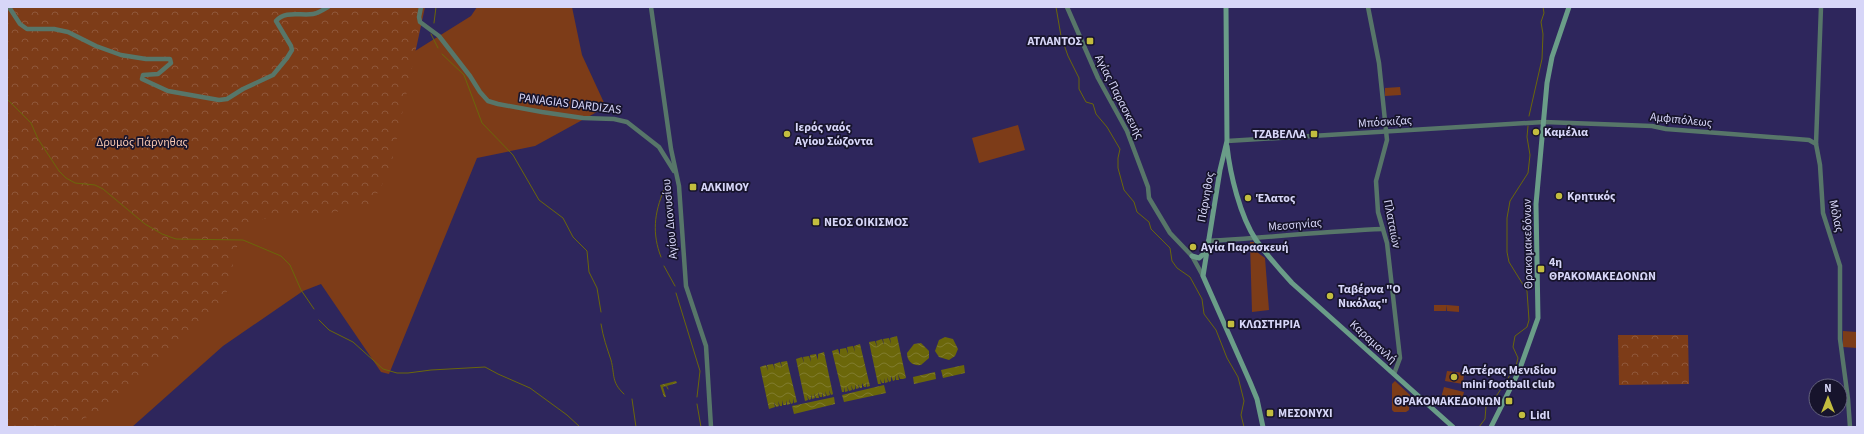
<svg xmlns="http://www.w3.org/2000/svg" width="1864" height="434" font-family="'Source Sans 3',sans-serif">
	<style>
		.grass { fill: #7d3c18 }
		.park { fill: url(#park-crowns) }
		.water { fill: url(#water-waves) }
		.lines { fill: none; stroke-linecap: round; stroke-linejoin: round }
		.stream { stroke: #6b670a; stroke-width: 1 }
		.tertiary { stroke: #577669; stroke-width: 4.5 }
		.secondary { stroke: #6a9d88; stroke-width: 5 }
		.poi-dot { fill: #c3bd3f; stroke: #17142c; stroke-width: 1.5 }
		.labels { text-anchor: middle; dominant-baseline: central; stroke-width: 3.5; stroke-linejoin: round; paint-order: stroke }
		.poi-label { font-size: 12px; font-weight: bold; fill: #d7d6f8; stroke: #17142c; text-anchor: start }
		.street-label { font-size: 12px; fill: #d7d6f8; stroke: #17142c }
		.park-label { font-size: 12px; fill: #f7c7b0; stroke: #17142c }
	</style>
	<defs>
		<pattern id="park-crowns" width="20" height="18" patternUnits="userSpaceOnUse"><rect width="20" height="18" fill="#7d3c18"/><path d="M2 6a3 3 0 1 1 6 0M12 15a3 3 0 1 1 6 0" fill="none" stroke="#8f573a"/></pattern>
		<pattern id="water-waves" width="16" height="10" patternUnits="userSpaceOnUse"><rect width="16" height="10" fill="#6b670a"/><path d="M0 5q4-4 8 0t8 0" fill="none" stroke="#7f7c2e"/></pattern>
	</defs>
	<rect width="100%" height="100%" fill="#2e265c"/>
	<!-- grass -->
	<g class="grass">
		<path d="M477 7H572L582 55 606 107 535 146 477 158 389 374 381 372 321 284 303 291 223 346 132 427H7V188L407 56 471 16Z"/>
		<path d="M1400 87 1401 95 1385 96V88Z"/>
		<path d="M1018 125 1025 150 979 163 972 138Z"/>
		<path d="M1250 242H1254V250L1265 258 1269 310 1252 312Z"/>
		<path d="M1434 305H1447L1446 311H1434Z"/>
		<path d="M1447 305 1459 306V312L1447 311Z"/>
		<path d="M1843 331 1857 332V348L1843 347Z"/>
		<path d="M1447 371 1464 373 1463 384 1445 381Z"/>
		<path d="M1395 381 1410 395 1409 410 1406 412H1394L1392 410V384Z"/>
		<path d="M1444 387 1464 392 1461 403 1441 398Z"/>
	</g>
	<!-- park -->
	<g class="park">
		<path d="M7 7H425L390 170 371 205 315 216 263 219 240 234 226 295 186 340 113 404 67 427H7Z"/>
		<path d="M1618 335H1688L1689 384 1619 385Z"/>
	</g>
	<!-- water -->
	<g class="water">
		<path d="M897 336 906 378 903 379 902 374 903 379H900L898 374 899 380H896L895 375V380L893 381 891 376V381L889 382 887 377 888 382 885 383 884 378V383H882L880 379 881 384H878L869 342 875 341 877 347 876 341 882 339 884 345 883 339 889 338 891 344 890 338Z"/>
		<path d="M945 337 953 339 958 349 955 356 949 360 939 357 935 351 939 340Z"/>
		<path d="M921 343 929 351V358L921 365C912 366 907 361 907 353L914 344Z"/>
		<path d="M860 344 870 386 867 387 866 382V387H864L862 383V388H860L858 384 859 388 856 389 855 384V389L853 390 851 385 852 390 849 391 847 386 848 391 845 392 844 387V392H842L832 351 838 349 840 355V349L846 348 848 354 847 347 853 346 855 352 854 346Z"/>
		<path d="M824 352 833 394 831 395 829 390 830 395 827 396 825 391 826 396 823 397 822 392V397H820L818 392 819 398H816L814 393 815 398 812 399 811 394V399L809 400 807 395 808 400 805 401 796 359 802 357 804 363 803 357 809 356 811 362 810 355 816 354 818 360V354Z"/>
		<path d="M787 361 797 402 794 403 793 398V403L791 404 789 399 790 404 787 405 786 400V405H783L782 400V406H780L778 401 779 406 776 407 774 402 775 407 772 408 771 403 772 408 769 409 760 367 766 365 768 371 767 365 773 364 775 370 774 364 780 362 782 368 781 362Z"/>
		<path d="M964 365 965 373 943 378 941 370Z"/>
		<path d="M935 372 936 379 914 384 913 377Z"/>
		<path d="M676 381 677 383 663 387 666 397H664L660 385Z"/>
		<path d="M884 385 886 393 844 402 842 395Z"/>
		<path d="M834 397 835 404 794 414 792 406Z"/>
	</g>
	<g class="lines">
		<!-- stream -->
		<g class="stream">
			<path d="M1056 7 1061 36 1068 56 1079 78V89L1086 102 1093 104 1096 114 1107 127 1120 149 1118 158V168L1124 190 1134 202 1137 212 1149 222 1151 229 1170 248 1172 261 1177 268 1190 277 1202 299 1204 314 1216 330 1227 358 1238 377 1244 401 1241 415 1244 427"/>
			<path d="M434 23 436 7"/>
			<path d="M431 34 438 48"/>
			<path d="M442 54 464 75 482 123 513 155 539 200 563 218 573 237 587 251 589 272 597 288 601 312"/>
			<path d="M7 99 31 123 38 139 59 171 66 178 75 183 95 185 103 189 145 224 162 234 176 239 243 240 281 256 290 265 301 290 314 309"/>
			<path d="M1529 116 1542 59 1543 34 1541 22 1544 13 1543 7"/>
			<path d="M661 257C652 234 654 213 664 190"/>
			<path d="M664 266 675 286"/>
			<path d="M676 293 700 371 697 397"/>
			<path d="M319 320 329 330 353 342 383 369 397 373H408L431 370 485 367 498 374 530 388 567 415 580 427"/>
			<path d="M601 324C603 337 607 348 611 360 615 375 611 382 624 394"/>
			<path d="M666 385 668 389"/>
			<path d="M632 399 636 427"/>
			<path d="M697 404 701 427"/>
			<path d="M1479 427 1485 419 1486 406 1488 402 1497 395 1516 366 1518 358 1513 347 1515 336 1527 327 1529 320 1527 291 1509 262 1507 252V218L1510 201 1528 173 1530 155 1527 137 1528 126"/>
		</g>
		<!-- tertiary -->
		<g class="tertiary">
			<path d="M9 7 20 24 27 29H54L68 32 96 46 121 55 146 59H170L171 63 158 74 143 75 142 79 168 91 219 100 227 99 243 89 273 75 287 58 292 50 291 46 276 21C285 10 301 16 313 14 319 13 323 10 328 7"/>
			<path d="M421 7 419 17 420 22 439 36 470 76 480 92 488 101 498 104 542 112 583 118 614 119 627 122 659 147 674 171"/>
			<path d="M651 7 671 149 679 186 686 286 706 346 711 427"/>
			<path d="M1067 7 1098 78 1127 131 1148 187 1149 198 1170 233 1192 256 1203 276"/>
			<path d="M1368 7 1379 63 1387 140 1376 181 1378 212 1387 243 1400 358 1394 374"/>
			<path d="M1821 7 1816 144 1820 165 1823 213 1840 266V339L1848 399 1850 427"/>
			<path d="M1227 141 1544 122 1652 126 1666 129 1809 140 1816 144"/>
			<path d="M1208 241C1267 238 1325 231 1383 229"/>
		</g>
		<!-- secondary -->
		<g class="secondary">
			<path d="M1226 7 1227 141 1220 170 1203 276 1250 382 1257 399 1263 427"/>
			<path d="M1227 146C1230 174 1240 216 1256 240 1267 255 1279 269 1292 283L1453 427"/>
			<path d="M1192 256 1199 258 1206 252"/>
			<path d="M1491 427 1519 371 1538 318 1536 204 1547 83 1552 57 1569 7"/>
		</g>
	</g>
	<!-- markers -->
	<g class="poi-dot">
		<rect x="1086" y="37" width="8" height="8" rx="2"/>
		<circle cx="1536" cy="132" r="4"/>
		<circle cx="787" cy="134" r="4"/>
		<rect x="1310" y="130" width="8" height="8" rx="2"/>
		<rect x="689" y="183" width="8" height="8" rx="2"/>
		<circle cx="1559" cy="196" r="4"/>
		<circle cx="1248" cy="198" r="4"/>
		<rect x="812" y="218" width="8" height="8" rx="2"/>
		<circle cx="1193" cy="247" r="4"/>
		<rect x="1537" y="265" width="8" height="8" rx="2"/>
		<circle cx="1330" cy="296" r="4"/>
		<rect x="1227" y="320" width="8" height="8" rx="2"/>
		<circle cx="1454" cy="377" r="4"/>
		<rect x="1505" y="397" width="8" height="8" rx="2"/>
		<rect x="1266" y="409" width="8" height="8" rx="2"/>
		<circle cx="1522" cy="415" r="4"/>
	</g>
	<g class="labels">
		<!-- poi labels -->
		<g class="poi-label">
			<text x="1082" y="41" text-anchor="end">ΑΤΛΑΝΤΟΣ</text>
			<text x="795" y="127">Ιερός ναός<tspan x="795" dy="14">Αγίου Σώζοντα</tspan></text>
			<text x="1544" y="132">Καμέλια</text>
			<text x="1306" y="134" text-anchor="end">ΤΖΑΒΕΛΛΑ</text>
			<text x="701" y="187">ΑΛΚΙΜΟΥ</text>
			<text x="1567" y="196">Κρητικός</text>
			<text x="1256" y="198">Έλατος</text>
			<text x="824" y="222">ΝΕΟΣ ΟΙΚΙΣΜΟΣ</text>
			<text x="1201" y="247">Αγία Παρασκευή</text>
			<text x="1549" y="262">4η<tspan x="1549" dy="14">ΘΡΑΚΟΜΑΚΕΔΟΝΩΝ</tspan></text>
			<text x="1338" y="289">Ταβέρνα "Ο<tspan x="1338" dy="14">Νικόλας"</tspan></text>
			<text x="1239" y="324">ΚΛΩΣΤΗΡΙΑ</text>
			<text x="1462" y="370">Αστέρας Μενιδίου<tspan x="1462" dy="14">mini football club</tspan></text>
			<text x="1501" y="401" text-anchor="end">ΘΡΑΚΟΜΑΚΕΔΟΝΩΝ</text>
			<text x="1278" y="413">ΜΕΣΟΝΥΧΙ</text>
			<text x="1530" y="415">Lidl</text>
		</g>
		<!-- street labels -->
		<g class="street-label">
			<text transform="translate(1119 97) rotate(63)">Αγίας Παρασκευής</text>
			<text transform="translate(570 104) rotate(7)">PANAGIAS DARDIZAS</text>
			<text transform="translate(1681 120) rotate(6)">Αμφιπόλεως</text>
			<text transform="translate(1385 122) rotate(-4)">Μπόσκιζας</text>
			<text transform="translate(1206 197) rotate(-80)">Πάρνηθος</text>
			<text transform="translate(1836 216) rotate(78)">Μόλας</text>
			<text transform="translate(670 219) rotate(-95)">Αγίου Διονυσίου</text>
			<text transform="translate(1392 224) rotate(79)">Πλαταιών</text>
			<text transform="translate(1295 225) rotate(-5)">Μεσσηνίας</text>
			<text transform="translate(1528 244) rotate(-91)">Θρακομακεδόνων</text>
			<text transform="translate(1373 342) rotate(42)">Καραμανλή</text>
		</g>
		<!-- park labels -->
		<g class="park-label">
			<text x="142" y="142">Δρυμός Πάρνηθας</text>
		</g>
	</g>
	<!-- border -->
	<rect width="1864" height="434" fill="none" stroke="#d7d6f8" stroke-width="16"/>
	<!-- north arrow -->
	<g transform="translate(1828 398)"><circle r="19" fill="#17142c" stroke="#64627e"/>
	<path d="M0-3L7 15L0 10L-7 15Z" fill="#c3bd3f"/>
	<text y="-6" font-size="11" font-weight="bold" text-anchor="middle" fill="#d7d6f8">N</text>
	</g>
</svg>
